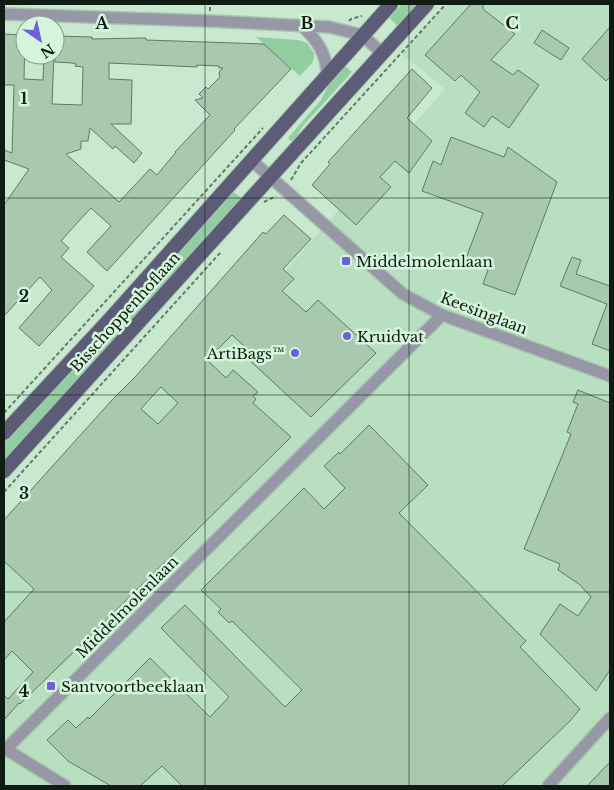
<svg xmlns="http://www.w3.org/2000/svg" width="614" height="790" font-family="'Libre Baskerville',serif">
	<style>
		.built { fill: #b7dfc0 }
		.green { fill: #93cea2 }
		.building { fill: #a8c8af; stroke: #5d7b64; fill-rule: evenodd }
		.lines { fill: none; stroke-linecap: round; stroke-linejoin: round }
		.minor-casing { stroke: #a7c4ad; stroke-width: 14 }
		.primary-casing { stroke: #a7c4ad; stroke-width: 16 }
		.path { stroke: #657a69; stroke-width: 2; stroke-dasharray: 4 2.5; stroke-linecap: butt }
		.minor { stroke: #9797a7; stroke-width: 11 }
		.primary { stroke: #5c5c77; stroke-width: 14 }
		.grid { fill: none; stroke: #101c13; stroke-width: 1; stroke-opacity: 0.55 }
		.poi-dot { fill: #6e60da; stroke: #d5f6dc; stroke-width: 2 }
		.labels { text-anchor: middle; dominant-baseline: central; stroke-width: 5; stroke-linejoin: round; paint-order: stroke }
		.poi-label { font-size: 15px; fill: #101c13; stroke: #d5f6dc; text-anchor: start }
		.street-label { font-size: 15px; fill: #101c13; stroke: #d5f6dc }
		.grid-label { font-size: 16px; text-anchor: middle; font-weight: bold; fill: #101c13; stroke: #d5f6dc; stroke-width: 5; stroke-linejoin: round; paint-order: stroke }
	</style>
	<rect width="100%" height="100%" fill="#c8e9cf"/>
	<!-- built -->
	<path class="built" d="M448 4H610V786H4V562L159 392 286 270 445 89 402 54Z"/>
	<!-- green -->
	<g class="green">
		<path d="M402 4H420L399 27 389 18Z"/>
		<path d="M256 37 298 40 307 43 314 53V58L312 63 300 76Z"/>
		<path d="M345 66 352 72 302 127 293 143 288 138 321 100 329 84Z"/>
		<path d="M232 191 243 199 4 463V443Z"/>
	</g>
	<!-- building -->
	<g class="building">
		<path d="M471 4H483V9L515 34 491 60 513 75 518 70 539 85 509 128 492 116 484 127 465 113 480 92 461 75 455 81 425 55Z"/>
		<path d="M610 27V77L606 81 582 59Z"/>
		<path d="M542 30 569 48 561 60 534 43Z"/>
		<path d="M4 34 25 35 24 79 43 80 44 55H54L52 104 82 105 83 67 75 66 76 64 72 63 55 62V36L92 37V39L140 38H146V40L264 44 291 69 234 129 235 130 107 271 87 252 111 226 91 208 77 223 61 241 69 248 61 257 94 286 39 346 19 328 52 290 40 277 4 316V205L29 169 4 160V150L12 153 14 85H4ZM109 63 197 67V65L219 66V68H223L219 72 220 77 208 89 206 87 199 94 203 98 195 100 210 115 175 152H176L157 175 150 169 119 202 66 154 81 149V141H88L90 128 113 149 115 146 134 163 142 153 111 124H131L132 80 109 79Z"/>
		<path d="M412 69 432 88 407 118 432 141 409 173 395 161 380 177 391 187 356 225 312 185 330 164 328 162Z"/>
		<path d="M451 137 504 157 508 147 557 182 515 295 483 284 488 270 465 261 483 213 422 191 433 161 441 165Z"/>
		<path d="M284 215 311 239 283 269 294 279 282 291 306 312 318 300 376 353 311 417 247 358 252 353 232 335 207 360 226 378 233 370 258 392 253 396 256 399 253 403 291 437 88 638 20 704 19 703 4 720V695L8 699 33 672 12 651 4 660V622L34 589 4 561V520L112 400 136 376 263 232 266 234ZM161 387 178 403 158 424 141 409Z"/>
		<path d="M572 257 581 260 576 274 610 286V351L592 344 607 304 560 286Z"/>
		<path d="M578 390 610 403V670L596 691 540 634 560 604 578 616 591 597 579 584 558 570 560 564 524 549 571 434 567 432 578 404 573 402Z"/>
		<path d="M369 425 428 485 399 513 526 641 520 647 580 709 570 721 502 786H182L162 766 140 786H111L68 761 47 740 68 720 76 728 88 717 89 719 150 658 210 717 229 697 161 628 185 605 285 707 302 690 232 621 229 623 218 612 221 609 201 590 304 488 324 509 345 488 324 466 339 452 340 454Z"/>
		<path d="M610 762V786H587Z"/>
	</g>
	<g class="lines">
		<defs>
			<g id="minor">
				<path d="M4 14 209 21 329 27 362 35 382 53"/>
				<path d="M301 25C317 40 327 53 327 76"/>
				<path d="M251 160 403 294 442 315 610 376"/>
				<path d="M4 748 65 786"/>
				<path d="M4 751 442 315"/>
				<path d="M548 786 610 718"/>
			</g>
			<g id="primary">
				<path d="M4 433 110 319 391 4"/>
				<path d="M4 471 427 4"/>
			</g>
		</defs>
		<!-- minor casing -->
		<use href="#minor" class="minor-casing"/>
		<!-- primary casing -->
		<use href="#primary" class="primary-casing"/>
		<!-- path -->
		<g class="path">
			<path d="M210 11V4"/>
			<path d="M349 21 351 19 362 16"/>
			<path d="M291 180 301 163 446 4"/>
			<path d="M264 202 276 196"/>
			<path d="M4 413 263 128"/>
			<path d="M4 492 220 253"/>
		</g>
		<!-- minor -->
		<use href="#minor" class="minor"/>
		<!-- primary -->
		<use href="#primary" class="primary"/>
	</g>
	<!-- grid -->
	<path class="grid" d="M205 4V786M409 4V786M4 198H610M4 395H610M4 592H610"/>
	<!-- markers -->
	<g class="poi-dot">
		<rect x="341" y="256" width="10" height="10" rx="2.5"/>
		<circle cx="347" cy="336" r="5"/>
		<circle cx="295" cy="353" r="5"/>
		<rect x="46" y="681" width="10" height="10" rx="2.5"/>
	</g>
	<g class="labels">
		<!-- poi labels -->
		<g class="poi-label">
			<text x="356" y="261">Middelmolenlaan</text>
			<text x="357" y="336">Kruidvat</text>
			<text x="285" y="353" text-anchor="end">ArtiBags™</text>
			<text x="61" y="686">Santvoortbeeklaan</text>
		</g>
		<!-- street labels -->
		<g class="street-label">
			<text transform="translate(125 312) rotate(-48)">Bisschoppenhoflaan</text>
			<text transform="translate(484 313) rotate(21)">Keesinglaan</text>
			<text transform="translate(127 607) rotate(-45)">Middelmolenlaan</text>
		</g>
	</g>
	<g class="grid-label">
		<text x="102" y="29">A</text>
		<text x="307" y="29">B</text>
		<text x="512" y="29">C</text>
		<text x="24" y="104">1</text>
		<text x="24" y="302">2</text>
		<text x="24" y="499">3</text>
		<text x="24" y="697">4</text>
	</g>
	<!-- border -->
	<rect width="614" height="790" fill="none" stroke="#101c13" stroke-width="10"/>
	<!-- north arrow -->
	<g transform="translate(40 40) rotate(146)"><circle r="24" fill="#d5f6dc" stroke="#869f8c"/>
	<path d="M0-4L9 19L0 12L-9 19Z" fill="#6e60da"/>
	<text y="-8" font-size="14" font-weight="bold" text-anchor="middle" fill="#101c13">N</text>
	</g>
</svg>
